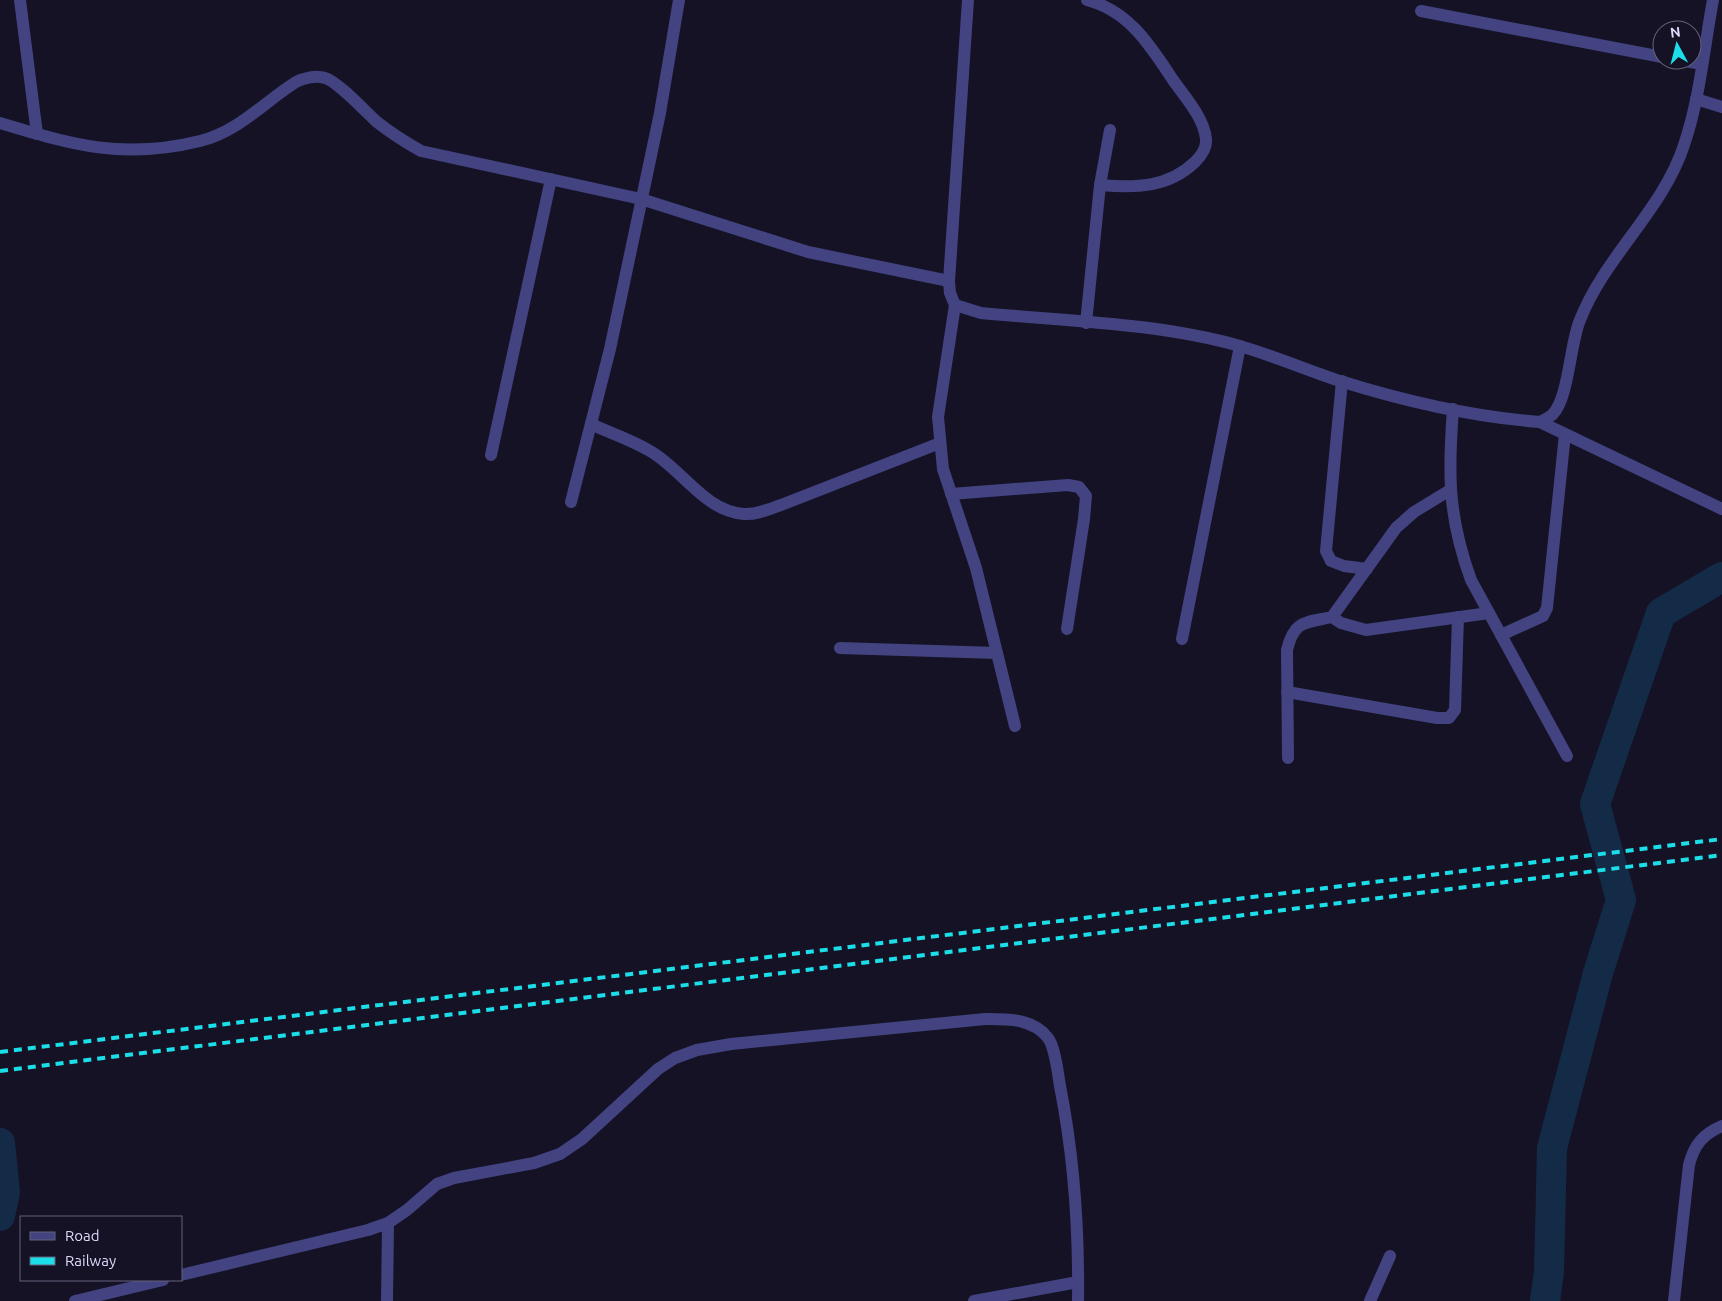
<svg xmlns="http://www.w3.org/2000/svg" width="1722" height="1301" font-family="Ubuntu,sans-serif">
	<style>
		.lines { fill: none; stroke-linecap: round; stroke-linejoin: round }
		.river { stroke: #142b48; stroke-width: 30 }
		.street { stroke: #424380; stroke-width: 12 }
		.rail { stroke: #1bdee8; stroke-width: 4; stroke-dasharray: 8 6; stroke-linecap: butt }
	</style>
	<rect width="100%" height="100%" fill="#151226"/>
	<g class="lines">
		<!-- river -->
		<g class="river">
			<path d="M0 1143 5 1192 0 1216"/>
			<path d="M1545 1301 1549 1272 1552 1148 1598 973 1621 900 1595 804 1661 613 1722 577"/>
		</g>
		<!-- street -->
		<g class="street">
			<path d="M20 0 37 134"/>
			<path d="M968 0 949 281 950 293 955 305 981 313C1066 321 1159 323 1240 346 1274 356 1307 370 1340 381 1404 401 1473 417 1540 422 1544 420 1550 417 1553 414 1569 397 1570 343 1580 320 1605 256 1663 210 1684 145 1700 98 1704 48 1713 0"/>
			<path d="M1087 0C1129 11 1150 45 1173 80 1185 97 1204 118 1206 139 1207 148 1201 156 1195 162 1168 188 1135 188 1100 185"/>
			<path d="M1421 11 1662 57"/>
			<path d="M1679 60 1702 64"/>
			<path d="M1696 99 1722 107"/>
			<path d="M0 123C73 145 123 160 200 141 238 132 264 102 296 82 304 78 316 75 325 78 337 81 366 112 377 122 391 133 405 142 421 151L641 199 808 252 949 281"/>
			<path d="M955 305 938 417 943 469 976 568 1015 726"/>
			<path d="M1086 323 1100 185 1110 130"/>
			<path d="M1342 381 1326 551 1331 561 1344 566 1367 569"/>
			<path d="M1453 409C1448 474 1448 517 1471 580L1567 756"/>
			<path d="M1540 422 1722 509"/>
			<path d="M591 424C610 433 632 440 650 451 682 469 704 511 744 514 756 515 769 509 781 505L940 443"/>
			<path d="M491 455 551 179"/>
			<path d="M951 494 1068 485 1079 487 1086 496 1084 519 1067 629"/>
			<path d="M571 502 610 349 660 113 679 0"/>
			<path d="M1332 617 1341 623 1366 630 1489 613"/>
			<path d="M1501 635 1543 616 1547 608 1565 434"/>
			<path d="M1182 639 1240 346"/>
			<path d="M840 648 997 653"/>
			<path d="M1287 692 1437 718H1449L1455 710 1458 617"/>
			<path d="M1288 758 1287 650C1294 620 1305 623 1332 617L1396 528 1414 512 1450 490"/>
			<path d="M181 1275 368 1230 388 1223 407 1210 437 1184 454 1178 534 1163 560 1154 582 1139 658 1069 675 1058 697 1050 731 1044 985 1019C1007 1019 1033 1018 1048 1038 1055 1047 1058 1074 1060 1086 1074 1157 1079 1228 1078 1301"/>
			<path d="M75 1301 163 1280"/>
			<path d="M387 1301 388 1223"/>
			<path d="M974 1301 1078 1282"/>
			<path d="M1370 1301 1390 1256"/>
			<path d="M1674 1301 1689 1165C1694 1145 1703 1134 1722 1126"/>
		</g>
		<!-- rail -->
		<g class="rail">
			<path d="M0 1052 1722 839"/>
			<path d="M0 1071 1722 855"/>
		</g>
	</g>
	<!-- legend -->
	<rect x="20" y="1216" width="162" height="65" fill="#151226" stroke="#65627b"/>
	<rect x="30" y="1232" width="25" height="8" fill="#424380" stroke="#65627b"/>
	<text x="65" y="1241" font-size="15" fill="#dddbfb">Road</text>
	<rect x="30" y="1257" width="25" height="8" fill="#1bdee8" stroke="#65627b"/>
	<text x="65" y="1266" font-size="15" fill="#dddbfb">Railway</text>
	<!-- north arrow -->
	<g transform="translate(1677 45) rotate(353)"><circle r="24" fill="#151226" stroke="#65627b"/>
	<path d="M0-4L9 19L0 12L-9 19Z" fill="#1bdee8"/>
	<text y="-8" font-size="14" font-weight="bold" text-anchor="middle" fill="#dddbfb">N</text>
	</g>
</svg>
